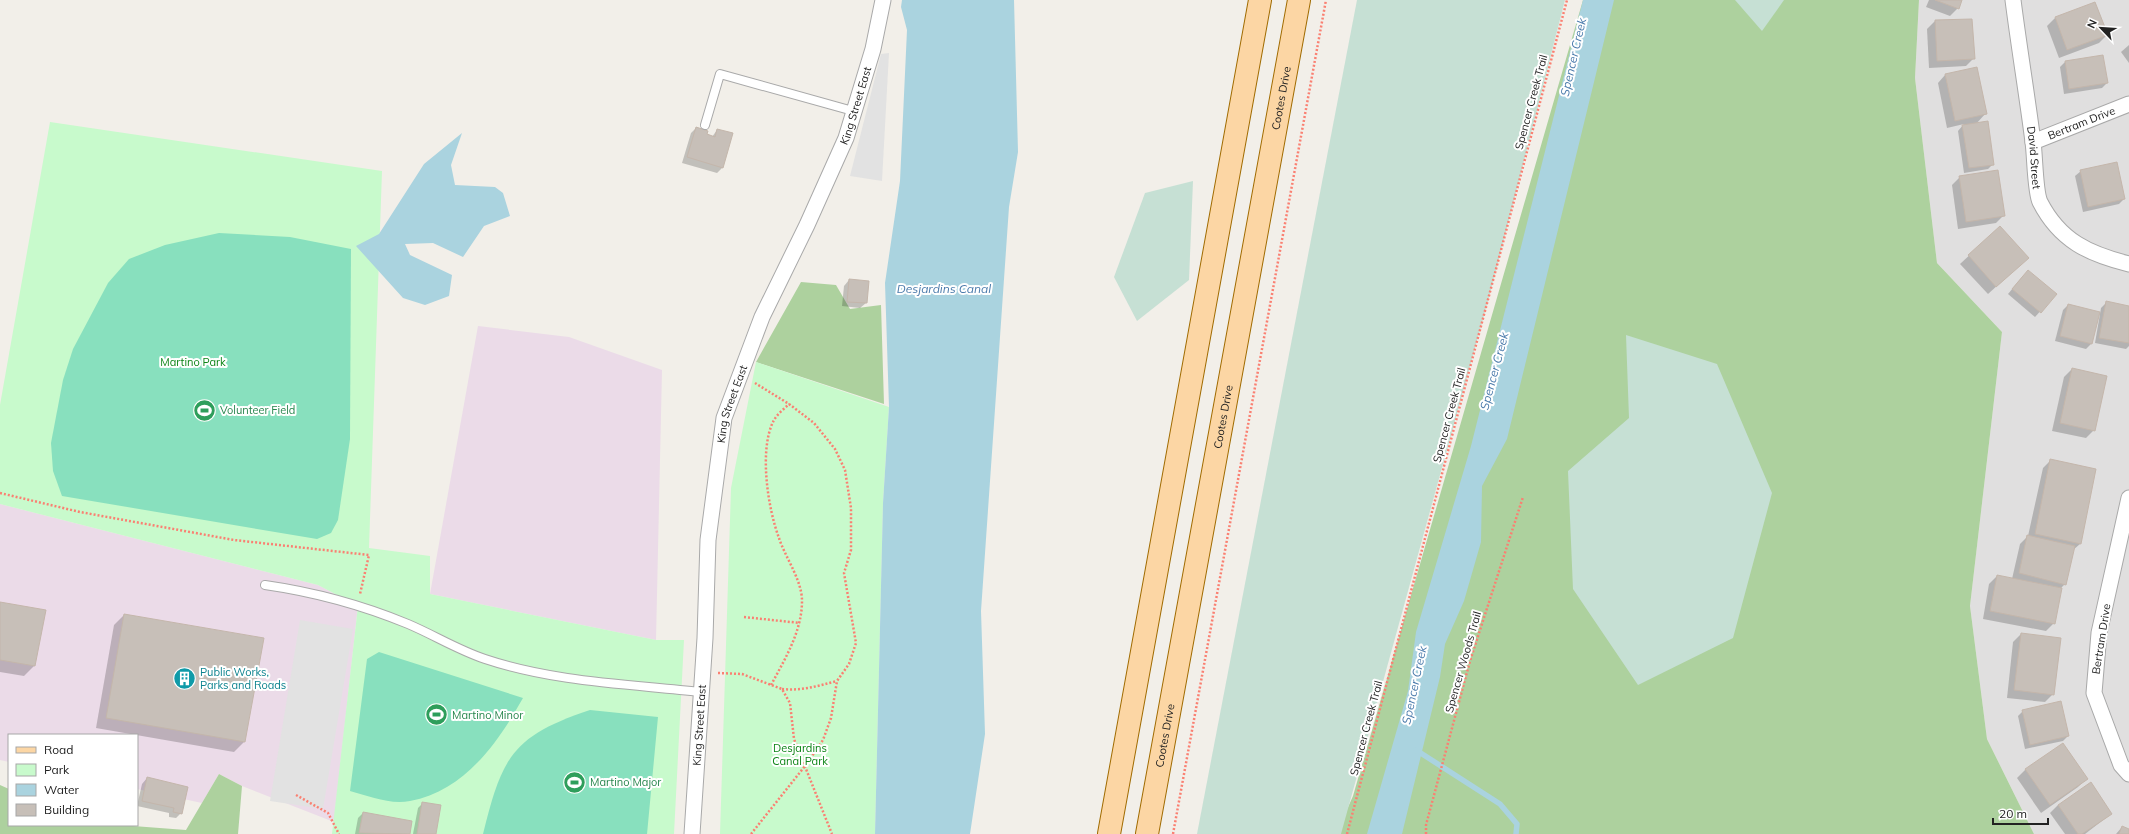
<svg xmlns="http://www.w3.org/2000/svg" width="2129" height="834" font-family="Mulish,sans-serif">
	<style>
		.residential { fill: #e0dfdf }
		.industrial { fill: #ebdbe8 }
		.forest { fill: #add19e }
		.wetland { fill: #c6e0d4 }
		.park { fill: #c8facc }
		.pitch { fill: #88e0be }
		.parking { fill: #e2e2e2 }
		.water { fill: #aad3df }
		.shadow { fill: #0003 }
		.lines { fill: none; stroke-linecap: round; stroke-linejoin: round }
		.stream { stroke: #aad3df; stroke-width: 5.5 }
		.building { fill: #c7bfb8; stroke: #c4b6ab }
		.service-casing { stroke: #a9a9a9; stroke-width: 10 }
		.minor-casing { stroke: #a9a9a9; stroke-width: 17 }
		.primary-casing { stroke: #a06b00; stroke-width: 24 }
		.path { stroke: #fa8072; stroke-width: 2.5; stroke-dasharray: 2 2; stroke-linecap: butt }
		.service { stroke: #fff; stroke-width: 8 }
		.minor { stroke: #fff; stroke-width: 15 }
		.primary { stroke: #fcd6a4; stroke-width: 22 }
		.labels { text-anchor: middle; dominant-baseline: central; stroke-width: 4; stroke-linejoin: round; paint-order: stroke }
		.street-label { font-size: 11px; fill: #222; stroke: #fff }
		.park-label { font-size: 11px; fill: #0c8416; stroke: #fff }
		.leisure-label { font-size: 11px; fill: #27864d; stroke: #fff; text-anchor: start }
		.culture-label { font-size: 11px; fill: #0d838f; stroke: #fff; text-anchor: start }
		.water-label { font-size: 12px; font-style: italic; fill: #4a7aab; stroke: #fff }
	</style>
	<rect width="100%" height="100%" fill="#f2efe9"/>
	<!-- residential -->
	<path class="residential" d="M1919 0H2129V834H2034L1987 739 1970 606 2002 332 1937 263 1915 78Z"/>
	<!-- industrial -->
	<g class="industrial">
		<path d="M478 326 569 337 662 370 656 640 430 594Z"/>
		<path d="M0 504 318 585 358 606 334 822 242 786 219 774 202 803 137 789V735H9V762L0 760Z"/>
	</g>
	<!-- forest -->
	<g class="forest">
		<path d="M1583 0H1919L1915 78 1937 263 2002 332 1970 606 1987 739 2034 834H1336L1353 796Z"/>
		<path d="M801 282 836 285 850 309 881 305 884 404 756 362Z"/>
		<path d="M219 774 242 786 238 834H0V785L9 789V825H120L186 830Z"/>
	</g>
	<!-- wetland -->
	<g class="wetland">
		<path d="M1357 0H1565L1491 290 1341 834H1197Z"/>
		<path d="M1735 0H1784L1762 31Z"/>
		<path d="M1193 181 1189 280 1137 321 1114 277 1145 193Z"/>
		<path d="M1626 335 1717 364 1772 493 1733 638 1638 685 1573 589 1568 471 1629 418Z"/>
	</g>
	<!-- park -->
	<g class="park">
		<path d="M50 122 382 171 369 548 430 556V594L656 640H684L674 834H332L358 606 318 585 0 504V405Z"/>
		<path d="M756 362 889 407 883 503 875 834H720L731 488Z"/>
	</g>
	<!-- pitch -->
	<g class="pitch">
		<path d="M219 233 290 237 351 249 350 439 338 520 331 533 317 539 62 496 53 471 51 443 63 380 73 349 108 283 129 259 165 245Z"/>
		<path d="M379 652 523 698C497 744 464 791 410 801 390 805 369 796 350 791L367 659Z"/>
		<path d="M590 710 658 717 647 834H483C502 757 512 736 590 710Z"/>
	</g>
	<!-- parking -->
	<g class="parking">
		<path d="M889 53 882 181 850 176 881 54Z"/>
		<path d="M300 620 353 629 323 809 270 801Z"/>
	</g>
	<!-- water -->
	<g class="water">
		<path d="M902 0H1014L1018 152 1009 207 981 611 985 734 970 834H875L883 503 889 407 885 283 900 181 907 30 901 7Z"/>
		<path d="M1583 0H1614L1507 439 1482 486 1481 542 1464 601 1445 644 1440 677 1402 834H1367L1408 691 1416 632 1471 446Z"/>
		<path d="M462 133 451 165 455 185 495 187 503 193 510 216 484 226 463 257 433 243 405 244 410 255 452 275 449 296 425 305 403 298 356 246 379 234 424 164Z"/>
	</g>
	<!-- shadow -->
	<g class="shadow">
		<path d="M1929 0H1961L1958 8 1950 16 1926 7Z"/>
		<path d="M2055 18 2107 35 2099 43 2059 58 2047 26Z"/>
		<path d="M1971 20 1974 58 1966 66 1929 68 1927 29 1935 21Z"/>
		<path d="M2129 45V63L2121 52Z"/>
		<path d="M2065 62 2107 83 2102 88 2064 94 2060 67Z"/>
		<path d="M1945 75 1986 113 1976 124 1993 164 1988 169 1964 173 1958 131 1964 124 1947 128 1938 83Z"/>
		<path d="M696 128 712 137 717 130 722 168 717 173 682 163 691 133Z"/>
		<path d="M2081 171 2124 199 2119 204 2083 212 2075 176Z"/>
		<path d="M1960 177 2004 215 1996 223 1958 229 1952 185Z"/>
		<path d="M2000 227 2019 266 1988 294 1960 264Z"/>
		<path d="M2023 276 2056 294 2035 317 2008 294Z"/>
		<path d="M849 280 866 303 860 308 842 306 844 286Z"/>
		<path d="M2107 302 2129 307V346L2126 349 2095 343 2101 308Z"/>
		<path d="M2068 305 2091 344 2086 349 2055 341 2063 310Z"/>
		<path d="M2072 369 2094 430 2086 438 2052 431 2064 377Z"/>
		<path d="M2051 460 2080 544 2073 550 2065 584 2061 588 2054 623 2046 631 1983 619 1989 584 1997 576 2012 579 2020 544 2028 536 2043 468Z"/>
		<path d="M0 603 34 666 24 676 0 672Z"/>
		<path d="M124 615 244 742 234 752 96 728 114 625Z"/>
		<path d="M2021 634 2053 694 2045 702 2007 698 2013 642Z"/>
		<path d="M2023 711 2068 736 2063 741 2025 749 2018 716Z"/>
		<path d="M2063 744 2086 779 2078 787 2041 813 2017 778 2025 770Z"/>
		<path d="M147 778 181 813 176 818 169 817V813L137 806 142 784Z"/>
		<path d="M423 803 435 834H413L418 808Z"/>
		<path d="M2058 805 2111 814 2085 834H2065L2050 813Z"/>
		<path d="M363 813 411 822 409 834H355L358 818Z"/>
		<path d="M2122 827 2129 830V834H2116Z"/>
	</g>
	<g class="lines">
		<!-- stream -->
		<path class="stream" d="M1416 750 1500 804 1517 824 1516 834"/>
	</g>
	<!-- building -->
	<g class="building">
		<path d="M1935 0H1962L1959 9Z"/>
		<path d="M2095 2 2108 35 2067 50 2055 17Z"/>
		<path d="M1972 19 1975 59 1937 61 1935 20Z"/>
		<path d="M2103 55 2108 83 2069 89 2065 61Z"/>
		<path d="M1977 67 1987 114 1955 121 1945 74Z"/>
		<path d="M1988 121 1994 165 1969 168 1962 125Z"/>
		<path d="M696 127 708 131 707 134 715 137 717 129 733 133 723 168 687 157Z"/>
		<path d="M2117 162 2125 199 2088 207 2080 170Z"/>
		<path d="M1998 170 2005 216 1966 222 1959 176Z"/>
		<path d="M2000 226 2029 258 1996 287 1968 255Z"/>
		<path d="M2028 270 2057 294 2041 313 2012 289Z"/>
		<path d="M849 279 869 281 867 303 847 302Z"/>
		<path d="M2106 301 2129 306V343L2099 338Z"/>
		<path d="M2068 304 2100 312 2092 344 2060 336Z"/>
		<path d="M2072 368 2107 376 2095 431 2060 423Z"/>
		<path d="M2050 459 2096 469 2081 544 2035 534Z"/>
		<path d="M2027 535 2075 546 2066 585 2019 573Z"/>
		<path d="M1997 575 2062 588 2055 624 1990 611Z"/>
		<path d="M0 602 46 610 35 666 0 660Z"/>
		<path d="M124 614 264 638 245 742 106 718Z"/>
		<path d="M2021 633 2061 638 2054 695 2014 690Z"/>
		<path d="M2061 701 2069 736 2030 745 2022 710Z"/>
		<path d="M2063 743 2088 779 2050 805 2025 769Z"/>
		<path d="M147 777 188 787 182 814 173 812 174 808 142 801Z"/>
		<path d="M2091 782 2112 814 2082 834H2078L2058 805Z"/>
		<path d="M422 802 441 805 436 834H417Z"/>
		<path d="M363 812 412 821 410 834 359 833Z"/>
		<path d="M2122 826 2129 829V834H2119Z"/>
	</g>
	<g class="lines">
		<defs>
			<g id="service">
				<path d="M705 125 720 74 853 111"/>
				<path d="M265 585C314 592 362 605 408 624 434 635 458 650 485 659 554 682 628 684 700 692"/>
			</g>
			<g id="minor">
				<path id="s1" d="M2013 0C2019 47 2027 95 2033 142 2035 156 2035 192 2040 202 2060 241 2089 254 2129 264"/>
				<path id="s2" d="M2033 142 2129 104"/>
				<path d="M2129 498 2099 633 2094 693 2121 765 2129 774"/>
				<path id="s3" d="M692 834 705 638 708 540 724 418 762 317 807 225 846 138 873 49 883 0"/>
			</g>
			<g id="primary">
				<path d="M1109 834 1260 0"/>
				<path id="s4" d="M1147 834 1299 0"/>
			</g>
		</defs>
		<!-- service casing -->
		<use href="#service" class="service-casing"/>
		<!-- minor casing -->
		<use href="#minor" class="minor-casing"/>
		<!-- primary casing -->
		<use href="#primary" class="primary-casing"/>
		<!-- path -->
		<g class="path">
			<path d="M0 493 80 512 234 540 369 555 360 594"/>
			<path d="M744 617 800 623"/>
			<path d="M718 673 742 674 782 689 790 703 794 739 832 834"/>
			<path d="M771 685C785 659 802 631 802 601 802 580 785 557 779 538 768 509 759 451 773 422 776 415 784 409 789 404"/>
			<path d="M782 689C801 691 818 686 837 681"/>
			<path d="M296 795 328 813 339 834"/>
			<path d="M751 834 805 766 823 740 831 718 837 681 849 664 856 643 844 573 851 550V508L845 470 835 449 814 423 789 404 755 383"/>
			<path d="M1173 834 1326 0"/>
			<path d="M1347 834 1567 0"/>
			<path d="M1426 834V825L1470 661 1523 497"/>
		</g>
		<!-- service -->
		<use href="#service" class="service"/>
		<!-- minor -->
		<use href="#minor" class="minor"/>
		<!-- primary -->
		<use href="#primary" class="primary"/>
	</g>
	<!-- icons -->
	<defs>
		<symbol id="stadium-disc" viewBox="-11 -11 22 22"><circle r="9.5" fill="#2e9e5b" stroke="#fff"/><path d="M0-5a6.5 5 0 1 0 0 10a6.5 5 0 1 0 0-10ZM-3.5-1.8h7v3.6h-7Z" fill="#fff"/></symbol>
		<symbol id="building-disc" viewBox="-11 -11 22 22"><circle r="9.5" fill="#0f9aa8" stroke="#fff"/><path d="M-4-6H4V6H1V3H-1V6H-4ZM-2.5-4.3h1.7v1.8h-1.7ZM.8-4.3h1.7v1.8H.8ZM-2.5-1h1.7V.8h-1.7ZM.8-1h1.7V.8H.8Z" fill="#fff"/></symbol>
	</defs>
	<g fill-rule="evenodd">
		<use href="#stadium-disc" x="192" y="398" width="25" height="25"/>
		<use href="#building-disc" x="172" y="666" width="25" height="25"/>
		<use href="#stadium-disc" x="424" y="702" width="25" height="25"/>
		<use href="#stadium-disc" x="562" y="770" width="25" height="25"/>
	</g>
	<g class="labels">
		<!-- street labels -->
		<g class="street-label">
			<text stroke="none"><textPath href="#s4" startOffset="748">Cootes Drive</textPath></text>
			<text transform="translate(1531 102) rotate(-75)">Spencer Creek Trail</text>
			<text stroke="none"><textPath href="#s3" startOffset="757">King Street East</textPath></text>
			<text stroke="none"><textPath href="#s2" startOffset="52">Bertram Drive</textPath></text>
			<text stroke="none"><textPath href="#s1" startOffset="159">David Street</textPath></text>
			<text stroke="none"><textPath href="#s3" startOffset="433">King Street East</textPath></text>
			<text transform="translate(1449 415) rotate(-75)">Spencer Creek Trail</text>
			<text stroke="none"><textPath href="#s4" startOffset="424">Cootes Drive</textPath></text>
			<text transform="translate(2101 639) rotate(-81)">Bertram Drive</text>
			<text transform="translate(1463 662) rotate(-74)">Spencer Woods Trail</text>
			<text stroke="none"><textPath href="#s3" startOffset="109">King Street East</textPath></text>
			<text transform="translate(1366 728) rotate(-75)">Spencer Creek Trail</text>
			<text stroke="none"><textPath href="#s4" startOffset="100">Cootes Drive</textPath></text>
		</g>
		<!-- park labels -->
		<g class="park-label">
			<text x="193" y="362">Martino Park</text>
			<text x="800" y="748">Desjardins<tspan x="800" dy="13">Canal Park</tspan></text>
		</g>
		<!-- leisure labels -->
		<g class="leisure-label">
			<text x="220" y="410">Volunteer Field</text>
			<text x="452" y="715">Martino Minor</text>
			<text x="590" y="782">Martino Major</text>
		</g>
		<!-- culture labels -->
		<g class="culture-label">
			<text x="200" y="672">Public Works,<tspan x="200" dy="13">Parks and Roads</tspan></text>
		</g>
		<!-- water labels -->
		<g class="water-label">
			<text transform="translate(1573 57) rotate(-77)">Spencer Creek</text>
			<text x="944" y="288">Desjardins Canal</text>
			<text transform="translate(1494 371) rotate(-75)">Spencer Creek</text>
			<text transform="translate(1414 685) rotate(-78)">Spencer Creek</text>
		</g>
	</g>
	<!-- legend -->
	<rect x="8" y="734" width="130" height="92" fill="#ffffff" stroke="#a7a7a7"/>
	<rect x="16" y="747" width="20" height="6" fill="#fcd6a4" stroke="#a7a7a7"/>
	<text x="44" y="754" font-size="12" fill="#222222">Road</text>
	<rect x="16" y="764" width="20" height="12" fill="#c8facc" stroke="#a7a7a7"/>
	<text x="44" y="774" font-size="12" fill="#222222">Park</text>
	<rect x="16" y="784" width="20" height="12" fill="#aad3df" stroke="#a7a7a7"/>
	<text x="44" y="794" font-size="12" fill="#222222">Water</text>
	<rect x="16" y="804" width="20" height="12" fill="#c7bfb8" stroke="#a7a7a7"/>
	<text x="44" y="814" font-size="12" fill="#222222">Building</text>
	<!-- north arrow -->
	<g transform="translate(2101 28) rotate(295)" stroke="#ffffff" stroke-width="3" paint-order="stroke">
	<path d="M0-3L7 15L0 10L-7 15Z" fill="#222222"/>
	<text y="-6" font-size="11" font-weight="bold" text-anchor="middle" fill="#222222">N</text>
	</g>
	<!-- scale -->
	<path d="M1993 818v6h55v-6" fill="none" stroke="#222222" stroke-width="2"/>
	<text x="1999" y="818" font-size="12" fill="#222222" stroke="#ffffff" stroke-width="3" paint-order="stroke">20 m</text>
</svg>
